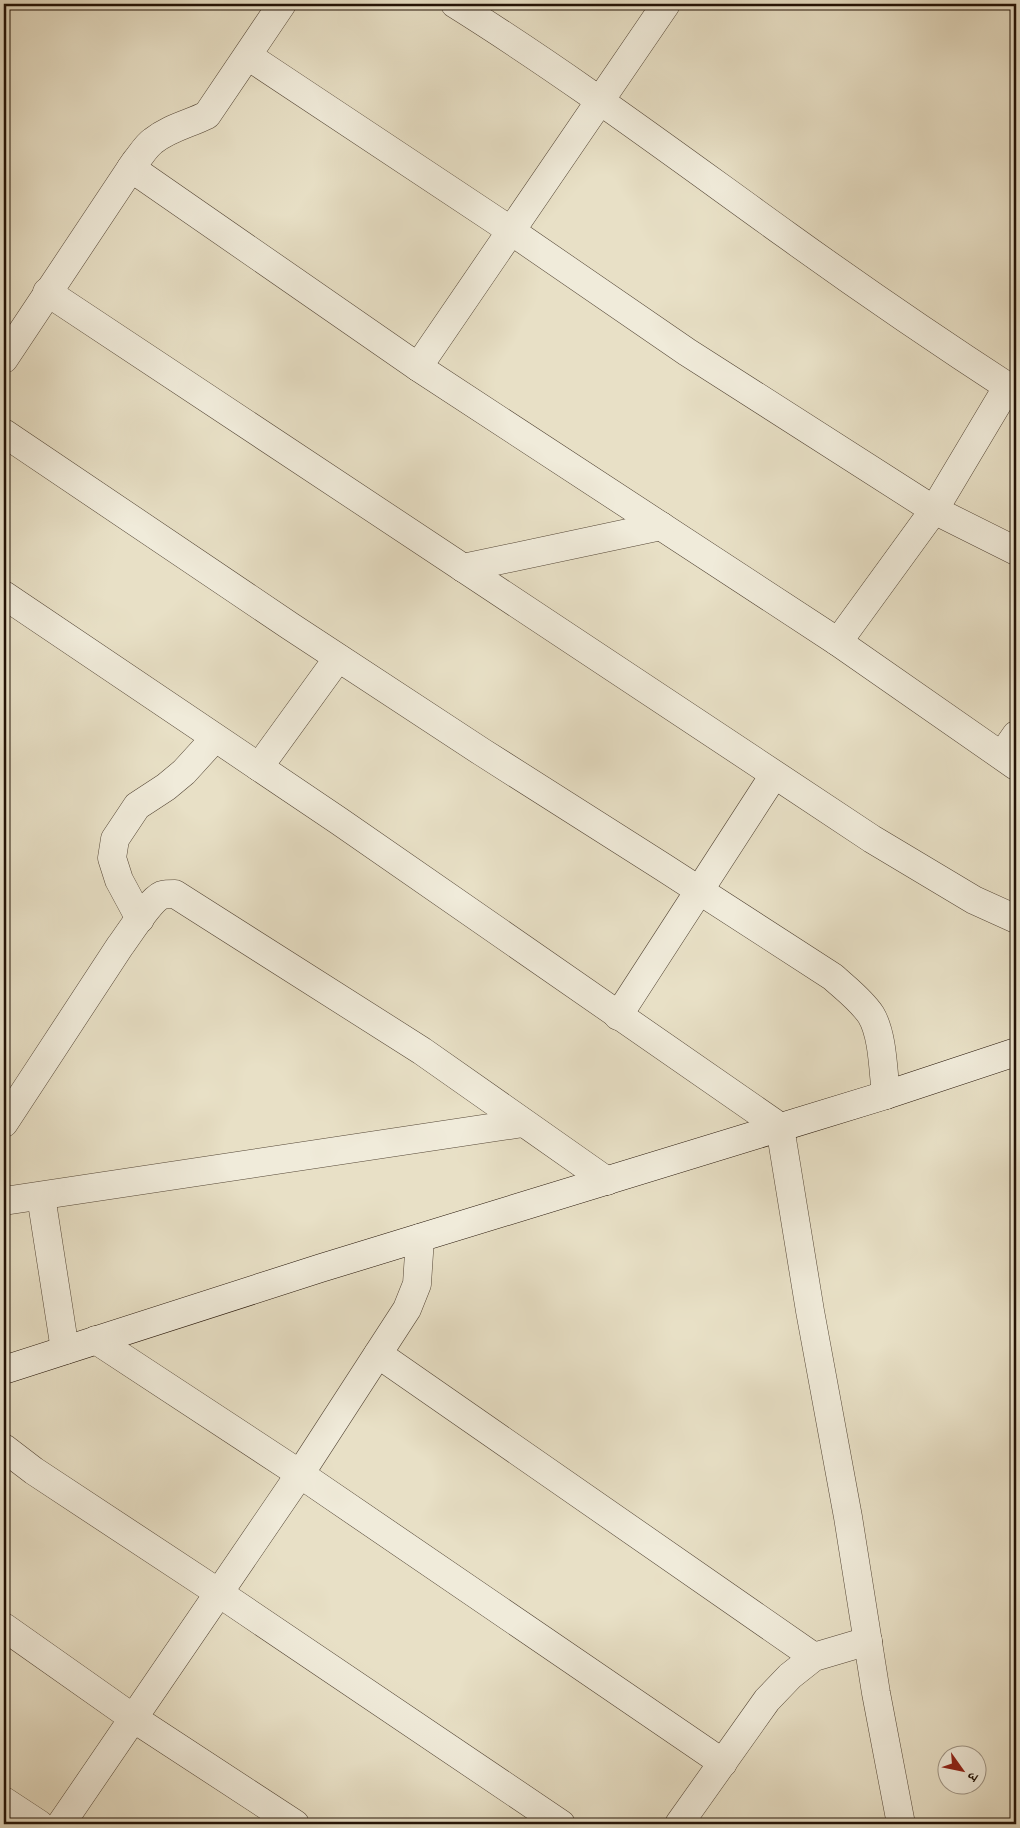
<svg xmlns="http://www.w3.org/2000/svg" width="1020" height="1828" font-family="'IM FELL English','Noto Serif Devanagari',serif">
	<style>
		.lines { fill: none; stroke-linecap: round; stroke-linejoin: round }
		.street-casing { stroke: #544636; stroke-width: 29 }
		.secondary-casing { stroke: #221206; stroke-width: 29 }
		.street { stroke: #f0ebda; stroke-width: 28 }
		.secondary { stroke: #f0ebda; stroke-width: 28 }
	</style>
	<rect width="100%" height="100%" fill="#e8e0c6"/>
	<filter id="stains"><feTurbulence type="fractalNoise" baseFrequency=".004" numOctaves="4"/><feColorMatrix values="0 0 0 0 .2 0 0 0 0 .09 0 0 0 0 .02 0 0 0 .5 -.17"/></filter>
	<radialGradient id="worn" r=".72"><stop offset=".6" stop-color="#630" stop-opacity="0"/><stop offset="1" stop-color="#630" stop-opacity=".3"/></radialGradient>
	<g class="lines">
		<defs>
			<g id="street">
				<path d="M455 4C570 76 678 157 788 236 863 290 939 342 1016 392"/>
				<path d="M248 56 498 222 687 352 934 510 1016 551"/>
				<path d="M131 168 418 367 666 4"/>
				<path d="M47 292 872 839 974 900 1016 919"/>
				<path d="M4 359 135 162C141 155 146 146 153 141 169 128 189 124 207 115L282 4"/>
				<path d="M418 367 838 642 1016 766"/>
				<path d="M4 433 290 626 482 752 663 867 833 977C846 989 861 1000 871 1015 883 1035 883 1071 886 1095"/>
				<path d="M463 568 661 526"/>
				<path d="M4 595 339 821 780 1127 810 1311 848 1517 876 1693 901 1824"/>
				<path d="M838 642 934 510 1008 386"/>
				<path d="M1002 755 1016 735"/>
				<path d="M259 767 338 658"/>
				<path d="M140 919 119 880 112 858 115 839 137 806 166 787 184 772 215 738"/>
				<path d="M618 1016 774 775"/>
				<path d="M4 1123 120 946C129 934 150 900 162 895 166 894 171 894 175 894L422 1051 607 1181"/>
				<path d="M41 1196 65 1350"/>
				<path d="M4 1201 523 1123"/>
				<path d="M96 1340 300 1474 723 1763"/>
				<path d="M378 1354 814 1657"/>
				<path d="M4 1448 34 1471 219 1593 561 1824"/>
				<path d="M4 1627 133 1718 295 1824"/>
				<path d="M4 1801 39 1824"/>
				<path d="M61 1824 300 1474 407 1309 417 1284 420 1238"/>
				<path d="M679 1824 767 1700 790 1676 814 1657 868 1641"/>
			</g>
			<path id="secondary" d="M4 1370 321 1268 886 1095 1016 1052"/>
		</defs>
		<!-- street casing -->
		<use href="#street" class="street-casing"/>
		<!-- secondary casing -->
		<use href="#secondary" class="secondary-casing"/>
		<!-- street -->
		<use href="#street" class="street"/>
		<!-- secondary -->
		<use href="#secondary" class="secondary"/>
	</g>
	<!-- margin -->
	<rect width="1020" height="1828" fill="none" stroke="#e8e0c6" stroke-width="20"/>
	<rect x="5" y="5" width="1010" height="1818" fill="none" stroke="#221206" stroke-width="2.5"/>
	<rect x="10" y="10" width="1000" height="1808" fill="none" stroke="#221206"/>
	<!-- north arrow -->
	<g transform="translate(962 1770) rotate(123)"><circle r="24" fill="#f0ebda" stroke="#9e9485"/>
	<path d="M0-4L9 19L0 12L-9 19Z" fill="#8f2418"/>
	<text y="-8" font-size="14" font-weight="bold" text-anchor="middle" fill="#221206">उ</text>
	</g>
	<rect width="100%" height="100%" filter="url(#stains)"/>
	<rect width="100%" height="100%" fill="url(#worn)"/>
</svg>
